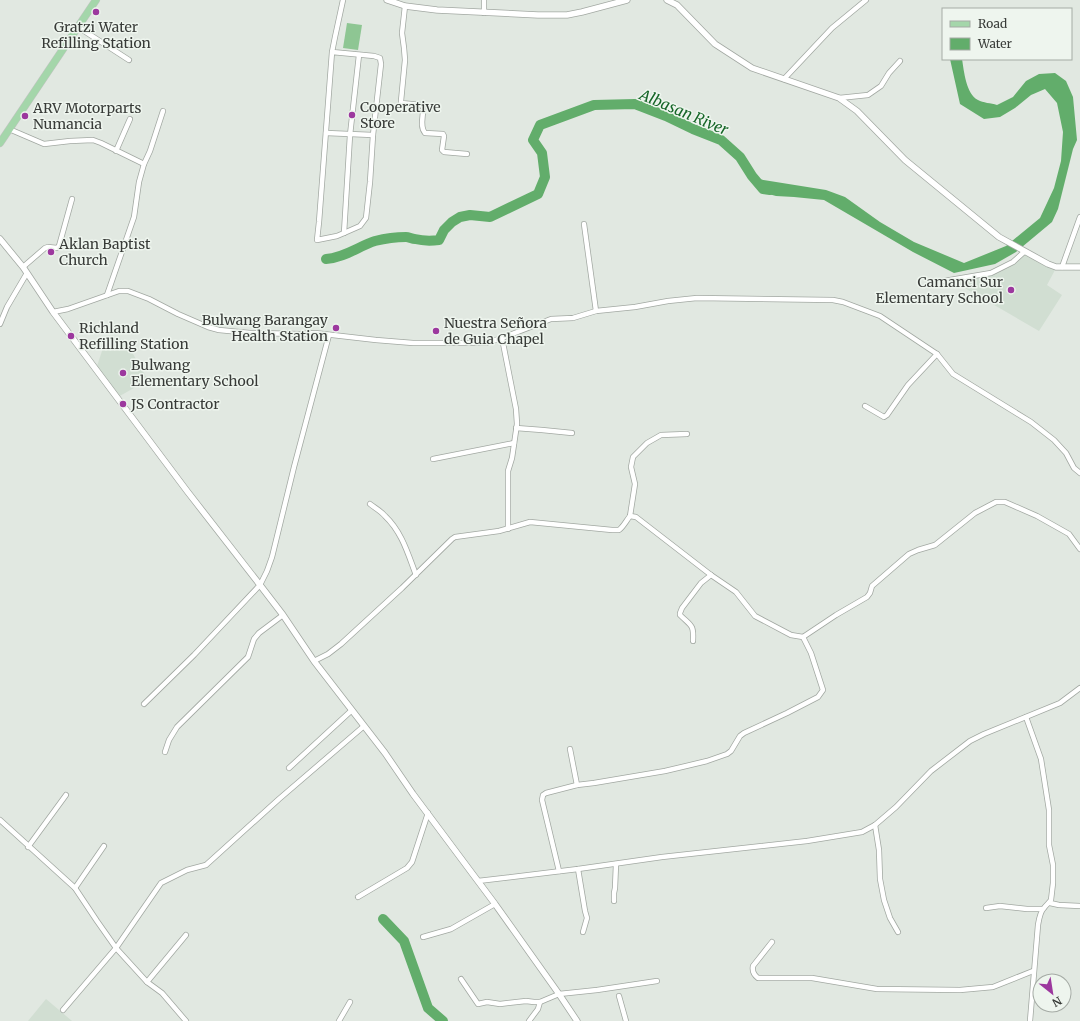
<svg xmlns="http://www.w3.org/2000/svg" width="1080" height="1021" font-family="Merriweather,serif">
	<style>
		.built { fill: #d1ded2 }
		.green { fill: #8ec693 }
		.water { fill: #62ad6b }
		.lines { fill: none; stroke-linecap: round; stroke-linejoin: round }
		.river { stroke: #62ad6b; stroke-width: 10 }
		.minor-casing { stroke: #a2a8a2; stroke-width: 6 }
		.tertiary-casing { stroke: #a2a8a2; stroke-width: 7 }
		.primary-casing { stroke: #c3c4c3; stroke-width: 8 }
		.minor { stroke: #fff; stroke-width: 4.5 }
		.tertiary { stroke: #fff; stroke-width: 5.5 }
		.primary { stroke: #a4d6aa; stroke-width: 7 }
		.poi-dot { fill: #9c389e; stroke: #eef5ee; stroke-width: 1.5 }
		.labels { text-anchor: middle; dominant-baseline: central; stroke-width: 3; stroke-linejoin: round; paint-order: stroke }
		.poi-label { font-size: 14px; fill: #383b38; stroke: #eef5ee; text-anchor: start }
		.water-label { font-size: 15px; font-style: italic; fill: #166628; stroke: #eef5ee }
	</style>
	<rect width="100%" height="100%" fill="#e1e8e1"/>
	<!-- built -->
	<g class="built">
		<path d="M1025 254 1055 270 1047 285 1062 295 1039 331 956 283 991 275 1011 265Z"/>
		<path d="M107 336 125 340 148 380 118 397 97 366Z"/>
		<path d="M46 999 72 1021H28Z"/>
	</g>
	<!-- green -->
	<path class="green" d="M347 23 362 25 358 50 343 48Z"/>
	<!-- water -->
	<path class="water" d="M950 59H962C964 71 966 94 978 100 983 103 991 103 997 105L1013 97 1026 81 1039 74 1055 73 1066 81 1073 97 1077 140 1073 149 1058 209 1052 222 1016 252 995 264 954 273 913 252 824 200 794 197 776 196 761 192 758 179 826 190 845 197 880 222 914 242 964 263 1006 246 1040 218 1054 188 1061 161 1063 132 1057 103 1045 89 1031 95 1015 108 1000 117 984 119 960 104Z"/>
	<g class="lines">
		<!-- river -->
		<g class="river">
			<path d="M326 259C344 258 359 246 375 241 383 239 398 237 406 237 409 237 412 239 415 239 423 241 431 241 439 240L444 230 452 222 460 217 470 215 490 217 538 194 545 177 542 153 533 140 540 125 594 105 635 104 666 116 693 129 721 140 740 157 752 176 763 189 770 190"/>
			<path d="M383 919 404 941 428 1008 443 1021"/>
		</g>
		<defs>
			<g id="minor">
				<path d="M405 6 402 33 404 48 405 60 401 101V103L421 105 423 107C424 115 419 126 425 133L443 134 444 136 442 150 444 152 467 154"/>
				<path d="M484 13V0"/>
				<path d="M78 27 129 60"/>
				<path d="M332 52 374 56 380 58 381 64 373 135 370 182 366 218 360 226 344 233 337 236 317 240 319 222 332 52 335 37 343 0"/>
				<path d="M784 79 832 28 866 0"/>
				<path d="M839 98 868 95 881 86 889 73 900 61"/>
				<path d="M9 129 44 144 70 141 93 140 101 143 144 164"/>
				<path d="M326 133 373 135"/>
				<path d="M116 151 130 119"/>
				<path d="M584 224 596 311"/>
				<path d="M344 233 350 135 359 55"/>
				<path d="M23 267 45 248 48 247 57 248 59 246 72 199"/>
				<path d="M1062 267 1080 217"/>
				<path d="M944 281 991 273 1013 262 1024 252"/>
				<path d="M107 295 134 217 139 182 144 164 150 151 163 111"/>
				<path d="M53 312 68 309 119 291H128L149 299 178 314 208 327 219 330 250 333 300 334 315 333 376 340 413 343H486L502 338 551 319 573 318 596 311 635 307 668 301 697 298 833 300 843 302 880 316 937 354 953 374 1031 422 1054 440 1066 453 1074 468 1080 473"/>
				<path d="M0 324 7 307 27 273"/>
				<path d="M502 338 516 409 517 424 512 458 508 471V529"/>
				<path d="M865 406 884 417 887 415 908 385 937 354"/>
				<path d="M516 428 542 430 572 433"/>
				<path d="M433 459 514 443"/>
				<path d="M370 504C375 508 381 511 385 516 402 532 408 554 416 575"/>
				<path d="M630 516 635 484 631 467 633 457 647 443 661 435 687 434"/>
				<path d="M693 641C694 624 691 626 680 615V613L682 608 701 583 711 575"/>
				<path d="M314 661 328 654 341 644 402 588 452 539 455 537 499 531 530 522 612 530H619C624 526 626 521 630 516L636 517 711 575 736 592 755 616 791 635 803 637 836 615 867 597 870 593 872 586 909 554 918 550 935 545 975 513 996 502H1005L1037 516 1069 534 1080 549"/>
				<path d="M144 704 194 655 260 585 267 571 272 557 294 467 329 335"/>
				<path d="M1026 717 1041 759 1049 810V845L1053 865V883L1051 900C1049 903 1046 905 1044 908 1040 912 1039 919 1038 925L1030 1021"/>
				<path d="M570 749 577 785"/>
				<path d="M165 752 169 740 177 727 248 657 254 639 259 633 283 615"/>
				<path d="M289 768 352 710"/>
				<path d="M0 820 75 888 97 921 116 948 147 982 162 993 186 1021"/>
				<path d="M875 825 879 850 880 879 884 900 890 918 898 932"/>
				<path d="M28 847 66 795"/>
				<path d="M578 869 585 911 587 918 583 932"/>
				<path d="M559 871 542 800 543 795 546 793 577 785 594 783 665 771 707 761 727 754 731 751 740 736 744 733 787 713 818 697 823 690 811 653 803 637"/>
				<path d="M478 881 578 869 662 857 807 841 862 832 875 825 896 807 931 771 970 741 984 734 1060 703 1080 688"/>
				<path d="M75 888 104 846"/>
				<path d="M358 897 407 868 412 862 428 813"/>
				<path d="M614 901V893L615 888 616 864"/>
				<path d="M1050 903 1059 905 1080 906"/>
				<path d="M986 908 1000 906 1027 909H1042"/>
				<path d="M423 937 451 929 495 904"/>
				<path d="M772 942 753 966C752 971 754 975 758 978H812L877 989 960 990 993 987 1033 971"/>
				<path d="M461 979 478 1004 487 1002 500 1004 526 1001 534 1002H540"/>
				<path d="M147 982 186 935"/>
				<path d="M619 996 626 1021"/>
				<path d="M63 1010 116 948 161 883 187 870 206 865 279 799 364 726"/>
				<path d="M339 1021 350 1002"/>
				<path d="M529 1021 538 1009 540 1002 559 994 597 990 657 981"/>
			</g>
			<g id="tertiary">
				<path d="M387 0 405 6 437 10 538 15H567L582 12 627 0"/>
				<path d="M667 0 677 5 715 44 752 68 839 98 857 111 905 160 999 237 1048 264 1056 267H1080"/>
				<path d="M0 239 23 267 53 312 187 491 260 585 283 615 314 661 385 753 413 794 495 904 559 994 577 1021"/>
			</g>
			<path id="primary" d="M0 143 96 0"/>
		</defs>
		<!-- minor casing -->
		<use href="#minor" class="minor-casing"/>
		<!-- tertiary casing -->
		<use href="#tertiary" class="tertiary-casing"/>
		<!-- primary casing -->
		<use href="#primary" class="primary-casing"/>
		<!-- minor -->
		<use href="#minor" class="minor"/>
		<!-- tertiary -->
		<use href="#tertiary" class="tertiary"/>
		<!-- primary -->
		<use href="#primary" class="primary"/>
	</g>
	<!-- markers -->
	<g class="poi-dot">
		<circle cx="96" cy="12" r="4"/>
		<circle cx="352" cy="115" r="4"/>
		<circle cx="25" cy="116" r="4"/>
		<circle cx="51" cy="252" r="4"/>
		<circle cx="1011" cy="290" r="4"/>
		<circle cx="336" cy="328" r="4"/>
		<circle cx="436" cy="331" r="4"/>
		<circle cx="71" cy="336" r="4"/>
		<circle cx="123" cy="373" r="4"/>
		<circle cx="123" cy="404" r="4"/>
	</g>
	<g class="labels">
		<!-- poi labels -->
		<g class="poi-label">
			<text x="96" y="27" text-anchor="middle">Gratzi Water<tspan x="96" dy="16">Refilling Station</tspan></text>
			<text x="360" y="107">Cooperative<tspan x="360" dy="16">Store</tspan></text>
			<text x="33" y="108">ARV Motorparts<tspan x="33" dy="16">Numancia</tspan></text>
			<text x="59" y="244">Aklan Baptist<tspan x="59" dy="16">Church</tspan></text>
			<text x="1003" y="282" text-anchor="end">Camanci Sur<tspan x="1003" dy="16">Elementary School</tspan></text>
			<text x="328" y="320" text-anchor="end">Bulwang Barangay<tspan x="328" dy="16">Health Station</tspan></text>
			<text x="444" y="323">Nuestra Señora<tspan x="444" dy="16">de Guia Chapel</tspan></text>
			<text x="79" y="328">Richland<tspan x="79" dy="16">Refilling Station</tspan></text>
			<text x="131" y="365">Bulwang<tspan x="131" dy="16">Elementary School</tspan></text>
			<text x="131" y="404">JS Contractor</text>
		</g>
		<!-- water labels -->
		<g class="water-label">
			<text transform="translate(684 112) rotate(23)">Albasan River</text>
		</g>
	</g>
	<!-- legend -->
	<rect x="942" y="8" width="130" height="52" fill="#eef5ee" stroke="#a5aba5"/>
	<rect x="950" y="21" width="20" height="6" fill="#a4d6aa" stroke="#a5aba5"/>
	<text x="978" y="28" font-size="12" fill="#383b38">Road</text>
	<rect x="950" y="38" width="20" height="12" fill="#62ad6b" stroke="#a5aba5"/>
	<text x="978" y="48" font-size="12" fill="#383b38">Water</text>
	<!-- north arrow -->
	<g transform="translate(1052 993) rotate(150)"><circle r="19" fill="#eef5ee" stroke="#a5aba5"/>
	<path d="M0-3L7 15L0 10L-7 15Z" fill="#9c389e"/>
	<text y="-6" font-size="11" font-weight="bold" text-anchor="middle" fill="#383b38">N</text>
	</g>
</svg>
